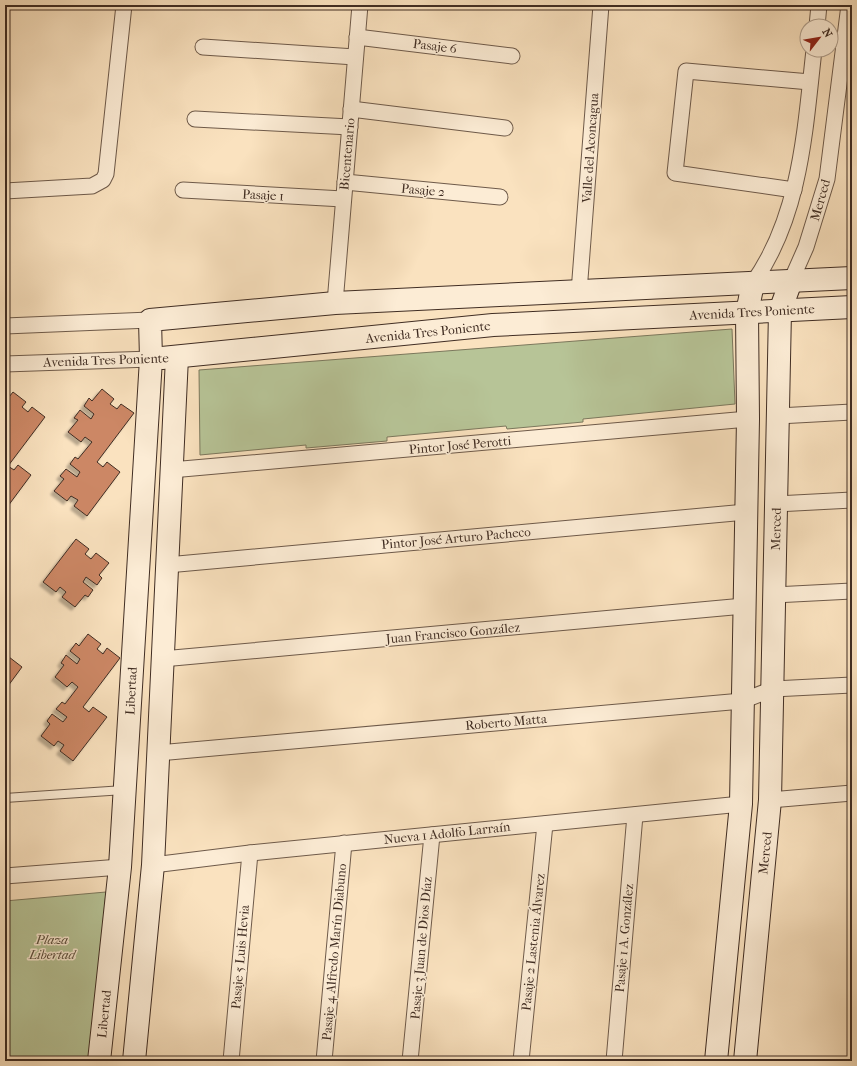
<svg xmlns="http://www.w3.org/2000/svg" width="857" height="1066" font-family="'IM FELL French Canon',serif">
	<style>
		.green { fill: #b7c497; stroke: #7c785d }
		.building { fill: #cc8765; stroke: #402d23; filter: url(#shadow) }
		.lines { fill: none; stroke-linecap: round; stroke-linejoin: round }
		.lane-casing { stroke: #6e5a4a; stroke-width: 10 }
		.street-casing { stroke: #6e5a4a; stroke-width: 17 }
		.secondary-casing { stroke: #402d23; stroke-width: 24 }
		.lane { stroke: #fcecd5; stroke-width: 8 }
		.street { stroke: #fcecd5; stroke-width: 15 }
		.secondary { stroke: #fcecd5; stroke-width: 22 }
		.labels { text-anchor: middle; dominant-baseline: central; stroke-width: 3; stroke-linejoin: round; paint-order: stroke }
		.street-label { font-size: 13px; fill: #402d23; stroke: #fcecd5 }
		.park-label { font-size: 13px; font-style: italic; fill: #584b3a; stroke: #fcecd5 }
	</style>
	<defs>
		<filter id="shadow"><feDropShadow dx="-3.5" dy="3.5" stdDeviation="1" flood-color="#0004"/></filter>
	</defs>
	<rect width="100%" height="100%" fill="#fae2bf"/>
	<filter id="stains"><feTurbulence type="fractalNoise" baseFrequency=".005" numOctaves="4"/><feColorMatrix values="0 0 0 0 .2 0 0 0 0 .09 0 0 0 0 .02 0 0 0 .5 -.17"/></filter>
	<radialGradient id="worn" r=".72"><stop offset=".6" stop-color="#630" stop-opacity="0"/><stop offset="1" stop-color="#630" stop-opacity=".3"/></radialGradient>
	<!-- green -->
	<g class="green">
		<path d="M732 329 735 404 583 419V422L507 429 506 426 387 437V441L306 448V445L200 455 199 370Z"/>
		<path d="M106 892 89 1061H5V901Z"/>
	</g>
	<!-- building -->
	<g class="building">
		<path d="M102 389 114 399 110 404 117 409 121 404 134 413 97 462 103 467 107 462 120 472 87 516 74 506 78 500 71 496 67 501 54 491 64 479 60 476 66 469 77 477 80 472 70 464 75 457 78 459 92 442 85 437 81 442 68 432 78 420 74 418 80 410 91 419 94 414 84 406 89 398 92 401Z"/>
		<path d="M13 392 26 402 22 407 28 412 32 407 45 417 8 466 14 470 18 465 31 475 5 510V402Z"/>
		<path d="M76 539 89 549 85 554 91 559 96 553 109 563 99 575 102 578 97 585 86 577 83 582 93 590 88 597 85 595 75 607 62 597 66 592 60 587 56 592 43 582Z"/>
		<path d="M88 634 101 644 97 649 103 654 107 648 120 658 83 707 89 712 93 707 107 717 73 761 60 751 64 745 58 741 54 746 41 736 50 724 47 721 52 714 63 722 67 717 56 709 62 702 65 704 78 687 72 682 67 687 55 677 64 665 61 663 66 655 77 664 80 659 70 651 76 643 79 646Z"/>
		<path d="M9 657 22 667 5 690V663Z"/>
	</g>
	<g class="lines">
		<defs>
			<path id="lane" d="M5 798 124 790"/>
			<g id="street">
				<path d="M817 26 819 5"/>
				<path d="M357 37 512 56"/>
				<path d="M203 47 355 57"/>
				<path d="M351 109 505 128"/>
				<path d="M195 119 350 127"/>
				<path d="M345 182 500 197"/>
				<path d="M183 190 343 199"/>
				<path d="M794 190 675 173 686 71 810 82"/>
				<path d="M5 191 92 186 103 180 106 174 124 5"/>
				<path d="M791 281 806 247 827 179 849 5"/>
				<path d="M753 283C801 215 805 129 814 50"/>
				<path d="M579 292 601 5"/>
				<path d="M335 303 360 5"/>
				<path d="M5 326 150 320"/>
				<path d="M5 364 151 359"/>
				<path d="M778 416 852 412"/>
				<path d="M171 470 748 419"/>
				<path d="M776 504 852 500"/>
				<path d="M167 565 746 512"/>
				<path d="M774 595 852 591"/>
				<path d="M162 659 744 606"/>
				<path d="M158 753 742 701 773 689 852 685"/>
				<path d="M770 800 852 793"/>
				<path d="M153 865 250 853 741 804"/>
				<path d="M5 876 120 867"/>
				<path d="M231 1061 250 853"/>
				<path d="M324 1061 344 843"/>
				<path d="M410 1061 432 835"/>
				<path d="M521 1061 545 824"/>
				<path d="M614 1061 635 815"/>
			</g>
			<g id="secondary">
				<path d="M162 358 493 325 852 307"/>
				<path d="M99 1061 120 867 151 359 150 320 335 303 852 278"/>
				<path d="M134 1061 153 865 177 357"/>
				<path d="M716 1061 741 804 748 419 747 313 753 283"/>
				<path d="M745 1061 770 800 780 311 791 281"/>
			</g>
		</defs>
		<!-- lane casing -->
		<use href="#lane" class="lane-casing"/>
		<!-- street casing -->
		<use href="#street" class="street-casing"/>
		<!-- secondary casing -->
		<use href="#secondary" class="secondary-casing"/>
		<!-- lane -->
		<use href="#lane" class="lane"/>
		<!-- street -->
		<use href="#street" class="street"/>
		<!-- secondary -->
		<use href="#secondary" class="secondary"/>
	</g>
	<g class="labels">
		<!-- street labels -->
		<g class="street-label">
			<text transform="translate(435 46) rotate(7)">Pasaje 6</text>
			<text transform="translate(590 148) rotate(-86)">Valle del Aconcagua</text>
			<text transform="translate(347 154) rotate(-85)">Bicentenario</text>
			<text transform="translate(423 190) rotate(5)">Pasaje 2</text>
			<text transform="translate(263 195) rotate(3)">Pasaje 1</text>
			<text transform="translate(820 200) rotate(-74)">Merced</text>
			<text transform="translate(752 312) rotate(-3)">Avenida Tres Poniente</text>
			<text transform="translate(428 332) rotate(-6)">Avenida Tres Poniente</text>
			<text transform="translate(106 360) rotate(-2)">Avenida Tres Poniente</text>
			<text transform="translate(460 445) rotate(-5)">Pintor José Perotti</text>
			<text transform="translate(776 529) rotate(-89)">Merced</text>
			<text transform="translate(456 538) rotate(-5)">Pintor José Arturo Pacheco</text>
			<text transform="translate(453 633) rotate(-5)">Juan Francisco González</text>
			<text transform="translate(131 691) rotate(-87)">Libertad</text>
			<text transform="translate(506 722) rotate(-5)">Roberto Matta</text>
			<text transform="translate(447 833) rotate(-6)">Nueva 1 Adolfo Larraín</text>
			<text transform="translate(765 853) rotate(-84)">Merced</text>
			<text transform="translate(624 938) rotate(-85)">Pasaje 1 A. González</text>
			<text transform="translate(533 942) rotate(-84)">Pasaje 2 Lastenia Álvarez</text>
			<text transform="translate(421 948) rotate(-85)">Pasaje 3 Juan de Dios Díaz</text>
			<text transform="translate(334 952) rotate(-85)">Pasaje 4 Alfredo Marín Diabuno</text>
			<text transform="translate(240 957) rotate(-85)">Pasaje 5 Luis Hevia</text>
			<text transform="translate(104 1014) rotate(-84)">Libertad</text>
		</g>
		<!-- park labels -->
		<g class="park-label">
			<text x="52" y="939">Plaza<tspan x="52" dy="15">Libertad</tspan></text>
		</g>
	</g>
	<!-- margin -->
	<rect width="857" height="1066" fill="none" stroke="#fae2bf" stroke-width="20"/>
	<rect x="6" y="6" width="845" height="1054" fill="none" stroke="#402d23" stroke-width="2"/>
	<rect x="10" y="10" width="837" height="1046" fill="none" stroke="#402d23"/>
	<!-- north arrow -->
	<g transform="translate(819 38) rotate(59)"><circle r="19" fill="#fcecd5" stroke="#b1a08e"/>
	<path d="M0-3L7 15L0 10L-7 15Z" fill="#8f2418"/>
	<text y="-6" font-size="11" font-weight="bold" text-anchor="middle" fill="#402d23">N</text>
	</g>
	<rect width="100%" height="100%" filter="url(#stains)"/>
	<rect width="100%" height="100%" fill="url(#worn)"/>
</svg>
